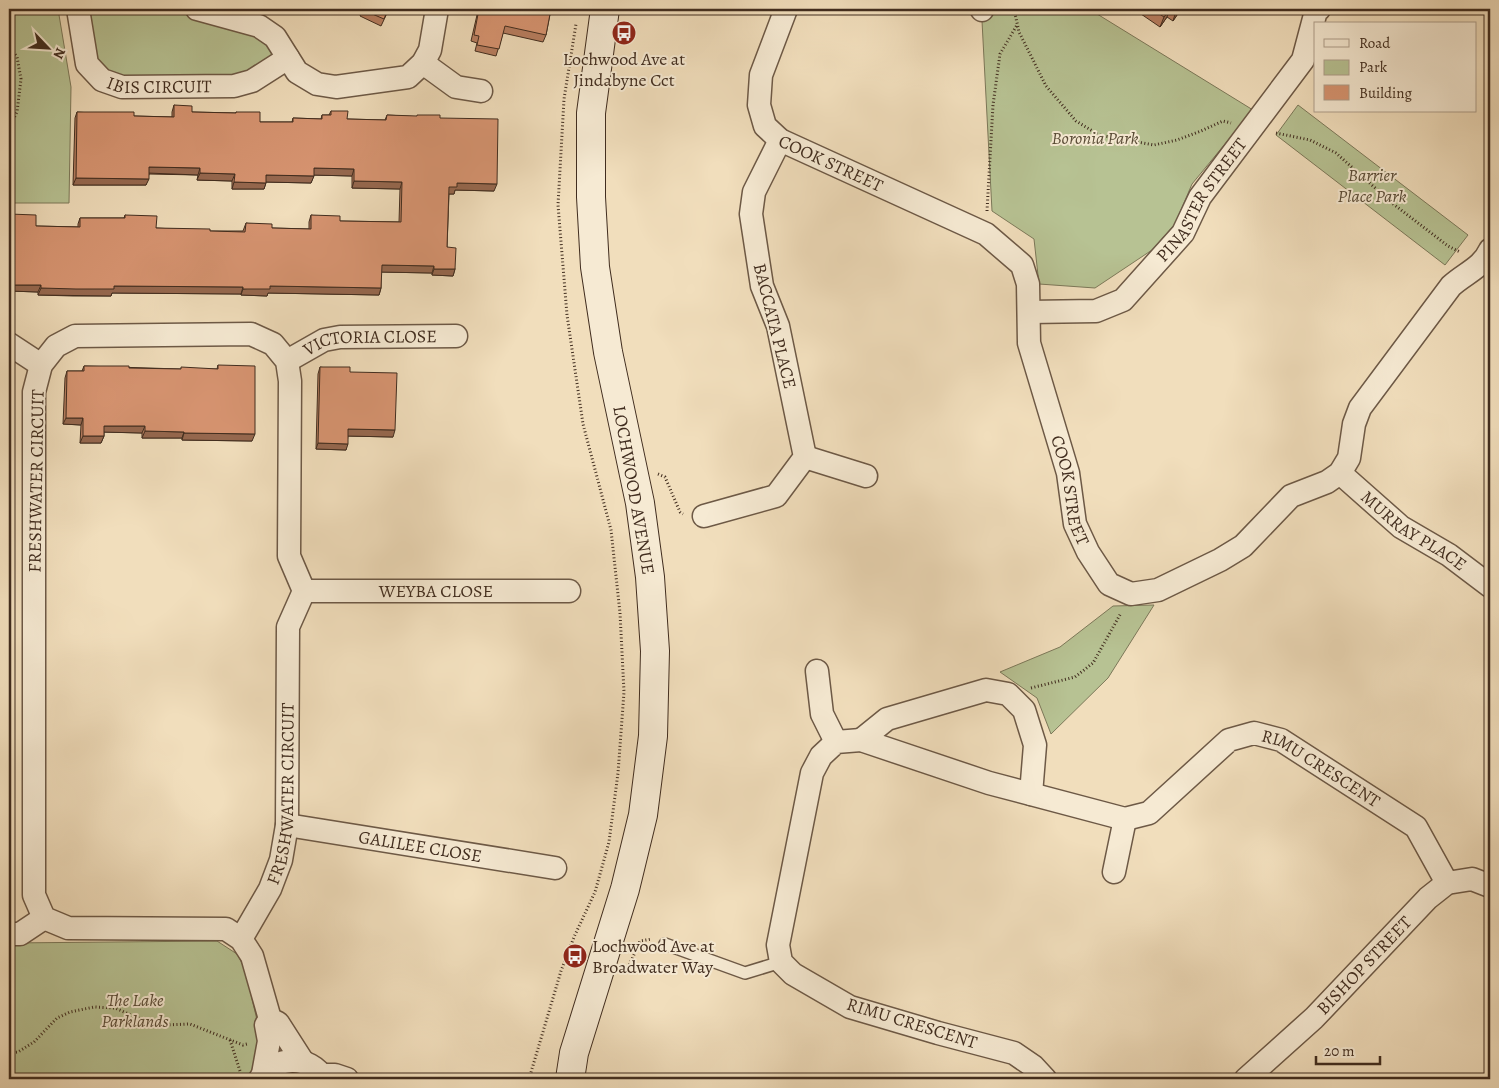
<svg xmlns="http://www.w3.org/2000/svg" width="1499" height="1088" font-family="Alegreya,serif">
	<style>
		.park { fill: #b7c293; stroke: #7c7859 }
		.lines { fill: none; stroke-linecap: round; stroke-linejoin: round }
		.lane-casing { stroke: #6d5946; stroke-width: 14 }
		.street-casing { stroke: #6d5946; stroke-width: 25 }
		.secondary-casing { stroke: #412d1f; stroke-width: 30 }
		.path { stroke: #412d1f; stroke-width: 3; stroke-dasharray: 1 2.5; stroke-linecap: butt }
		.lane { stroke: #f6ead3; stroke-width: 11 }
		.street { stroke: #f6ead3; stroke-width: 22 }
		.secondary { stroke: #f6ead3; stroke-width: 28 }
		.wall { fill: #b97f61; stroke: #412d1f }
		.shaded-wall { fill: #96684f; stroke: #412d1f }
		.building { fill: #d79471; stroke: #412d1f }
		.labels { text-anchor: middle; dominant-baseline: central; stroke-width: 4; stroke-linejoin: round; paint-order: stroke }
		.poi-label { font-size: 18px; fill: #412d1f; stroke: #f6ead3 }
		.street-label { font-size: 18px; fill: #412d1f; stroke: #f6ead3 }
		.park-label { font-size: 18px; font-style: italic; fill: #594b36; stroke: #f6ead3 }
	</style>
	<rect width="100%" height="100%" fill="#f1debc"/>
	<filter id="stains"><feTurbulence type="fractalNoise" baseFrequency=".004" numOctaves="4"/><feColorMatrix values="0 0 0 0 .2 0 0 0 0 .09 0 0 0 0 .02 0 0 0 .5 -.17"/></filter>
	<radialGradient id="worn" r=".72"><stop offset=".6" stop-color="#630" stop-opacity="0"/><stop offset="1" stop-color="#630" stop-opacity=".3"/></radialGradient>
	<!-- park -->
	<g class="park">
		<path d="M9 9H58L71 87 69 203H9Z"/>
		<path d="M78 9H197L259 26 288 58 252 81 102 80Z"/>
		<path d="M987 9H1089L1253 110 1192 184 1175 224 1152 250 1095 288 1039 284 1034 239 992 211 982 21Z"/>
		<path d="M1298 105 1468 235 1445 265 1276 135Z"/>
		<path d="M1154 605 1108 678 1051 734 1037 698 1000 672 1060 647 1113 606Z"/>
		<path d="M217 941 237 954 245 969 261 1037 253 1079H9V943Z"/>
	</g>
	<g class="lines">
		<defs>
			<path id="lane" d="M665 944 745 973 781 962"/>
			<g id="street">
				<path id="s1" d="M78 9 87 64 102 80 122 87 234 86 252 81 288 58"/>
				<path d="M197 9 259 26 275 37 297 72 317 84 336 87 408 77 423 63 430 50 437 9"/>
				<path id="s2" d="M786 9 761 75 759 105 765 126 780 140 986 234 1022 265 1028 284 1029 343 1068 473 1075 524 1088 552 1109 584 1131 594 1158 590 1220 560 1243 546 1291 496 1327 482 1340 473 1349 458 1354 424 1360 408 1451 286C1465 273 1482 268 1490 250"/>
				<path d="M982 10V9"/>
				<path d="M423 63 456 87 481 91"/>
				<path id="s3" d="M1029 312 1096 311 1123 300 1183 233 1200 197 1303 60 1316 11 1319 9"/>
				<path d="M9 344 41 365"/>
				<path id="s4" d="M287 361 324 340 340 337 456 336"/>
				<path d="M805 457 866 476"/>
				<path id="s5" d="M1340 473 1401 527 1449 555 1490 586"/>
				<path d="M704 516 776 496 805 457 778 326 762 286 751 214 754 192 780 140"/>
				<path id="s6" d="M304 591H569"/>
				<path d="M817 671 822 714 836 742"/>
				<path d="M861 740 887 719 986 690 1008 694 1024 710 1035 745 1031 794"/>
				<path id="s7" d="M287 825 555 868"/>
				<path d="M1114 872 1125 819"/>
				<path d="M9 934H20L44 918"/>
				<path id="s8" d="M241 939 270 889 281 860 287 825 288 627 304 591 289 556 290 381 287 361 273 344 251 334 75 336 56 346 41 365 34 392V895L44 918 68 928 226 929 241 939 252 956 270 1019 278 1023 303 1062"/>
				<path d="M263 1074 269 1041 266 1025 270 1019"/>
				<path d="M321 1075H335L347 1079"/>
				<path d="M260 1079C274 1056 310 1054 324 1079"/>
				<path id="s9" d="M1045 1079 1033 1066 1014 1053 938 1033 850 1007 793 974 781 962 778 945 812 773 821 756 836 742 861 740 989 783 1125 819 1149 813 1229 740 1254 733 1281 740 1416 827 1447 883"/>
				<path id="s10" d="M1246 1079 1314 1018 1428 898 1447 883 1472 879 1490 886"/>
			</g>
			<path id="secondary" d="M570 1079 574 1053 625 889 643 815 653 736 655 651 650 577 640 503 608 352 595 267 591 197V113L605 9"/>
		</defs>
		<!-- lane casing -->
		<use href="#lane" class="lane-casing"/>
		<!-- street casing -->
		<use href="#street" class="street-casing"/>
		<!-- secondary casing -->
		<use href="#secondary" class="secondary-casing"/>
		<!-- path -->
		<g class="path">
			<path d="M1014 9 1019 32 1046 86 1076 121 1099 135 1154 145 1177 140 1201 131 1223 121 1231 123"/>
			<path d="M9 46 17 57 21 79 17 112 9 128"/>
			<path d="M1276 133 1310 140 1336 153 1392 203 1448 246 1460 252"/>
			<path d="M987 211 993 105 1000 54 1017 25"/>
			<path d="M658 474 665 477 680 512 683 514"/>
			<path d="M1031 688 1075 677 1093 663 1121 613"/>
			<path d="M628 968 640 941 652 939"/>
			<path d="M230 1040 240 1071"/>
			<path d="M9 1053 18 1052 34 1042 57 1018 70 1012 94 1007 115 1008 138 1018 164 1025 190 1024 243 1045 247 1044"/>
			<path d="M529 1079 561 971 574 937 595 892 609 842 618 773 624 692 620 613 611 530 583 424 567 315 558 205 564 99 576 24"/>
		</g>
		<!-- lane -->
		<use href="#lane" class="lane"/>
		<!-- street -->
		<use href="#street" class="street"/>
		<!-- secondary -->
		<use href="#secondary" class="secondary"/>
	</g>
	<!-- wall -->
	<g class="wall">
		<path d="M363 9H389L381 26 360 16Z"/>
		<path d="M479 9H551L546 35 543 42 503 33 496 56 475 51 477 43 471 41 477 15Z"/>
		<path d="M1143 9H1181L1173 21 1167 17 1160 27 1141 14Z"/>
		<path d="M174 105 192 112 236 113V112L260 122H292L293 118 321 119 322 115H329L331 111 347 119 385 120 387 115 440 118 494 191 455 190 454 194H449L447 247 455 269 453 276 432 275V273L381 272V288L379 295 268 293 267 296 241 295V294L112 293 111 296H73L38 295V292L9 291V214L36 226 78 227V224L80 218H124L125 215 156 228 210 231H243L246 223 272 228 309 229V222L311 215 340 221 399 222 400 189 352 188V176L314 175 311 183 266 182 264 189H232V181L197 180 198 175 149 174 146 185H73L75 118 77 112 134 116 172 117V112Z"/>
		<path d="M218 365 252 441 182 440V438H142V433L104 432V436L101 443H80L81 425 63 424 65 378 67 371H82L84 366 180 369H217Z"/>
		<path d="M320 367 350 372 393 437 348 436 346 450 316 449 318 374Z"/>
	</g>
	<!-- shaded-wall -->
	<g class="shaded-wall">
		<path d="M1170 9 1167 17 1160 27 1164 17Z"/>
		<path d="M1178 9H1181L1173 21 1176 11Z"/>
		<path d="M149 167 200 168 198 175 147 173Z"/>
		<path d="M314 168 354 169 352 176 311 175Z"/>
		<path d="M200 173 235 174 232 181 197 180Z"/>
		<path d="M266 175 314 176 311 183 264 182Z"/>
		<path d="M76 178 149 179 146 185H73Z"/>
		<path d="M354 181 402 182 400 189 352 188Z"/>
		<path d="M234 182 266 183 264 189H232Z"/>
		<path d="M457 183 497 184 494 191 455 190 454 194H446L449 187Z"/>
		<path d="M382 265 434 266 432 273 379 272Z"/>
		<path d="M434 269H455L453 276 432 275Z"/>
		<path d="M9 285H41L38 292 9 291Z"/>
		<path d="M114 286 243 287 241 294 112 293 111 296 38 295 41 288Z"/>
		<path d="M270 286 381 288 379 295 268 293 267 296 241 295 243 289Z"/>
		<path d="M66 418H83L81 425 63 424Z"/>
		<path d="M104 426H145L142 433 101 432Z"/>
		<path d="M348 429 395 430 393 437 346 436Z"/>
		<path d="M145 431 184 432 182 438H142Z"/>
		<path d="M184 433 255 434 252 441 182 440Z"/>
		<path d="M83 436H104L101 443H80Z"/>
		<path d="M318 443 348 444 346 450 316 449Z"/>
	</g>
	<!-- building -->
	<g class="building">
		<path d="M363 9H388L384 19 363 10Z"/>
		<path d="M479 9 485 10 486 9H551L546 35 505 26 499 49 477 45 479 36 474 35Z"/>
		<path d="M1152 9H1170L1164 17Z"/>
		<path d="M174 105 192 106V112L236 113V112H260V122H293V118L322 119V115H331V111H348L347 119 386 120 387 115 417 116V115H440V118L498 119 497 184 457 183V187H449L447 247 456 248 455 269H434V266L382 265 381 288 270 286V289H243V287L114 286V289H76L41 288V285H9V214L36 215V226L80 227V218H125V215L157 216 156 228 210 229V231L245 232 246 223 272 224V228L311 229V215L340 216V221L401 222 402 182 354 181V169L314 168V176L266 175V183L234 182 235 174 200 173V168L149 167V179L76 178 77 112H134V116L174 117Z"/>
		<path d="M218 365 255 366V434L184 433V432L145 431V426H104V436H83V418H66L67 371H84V366H129V368L181 369V367L218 369Z"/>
		<path d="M320 367H350V372L397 373 395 430 348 429V444L318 443Z"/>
	</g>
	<!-- icons -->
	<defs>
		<symbol id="bus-disc" viewBox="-11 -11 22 22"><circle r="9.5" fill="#8f2418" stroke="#f6ead3"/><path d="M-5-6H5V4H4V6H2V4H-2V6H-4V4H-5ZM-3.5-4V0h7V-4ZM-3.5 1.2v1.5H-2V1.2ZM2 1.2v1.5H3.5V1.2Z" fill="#fff"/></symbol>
	</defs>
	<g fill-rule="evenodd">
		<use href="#bus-disc" x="610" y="19" width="28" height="28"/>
		<use href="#bus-disc" x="561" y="942" width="28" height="28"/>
	</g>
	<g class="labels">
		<!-- poi labels -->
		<g class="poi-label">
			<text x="624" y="59">Lochwood Ave at<tspan x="624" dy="21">Jindabyne Cct</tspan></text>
			<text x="592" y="946" text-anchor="start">Lochwood Ave at<tspan x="592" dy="21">Broadwater Way</tspan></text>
		</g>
		<!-- street labels -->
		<g class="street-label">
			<text stroke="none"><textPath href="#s1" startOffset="136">IBIS CIRCUIT</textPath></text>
			<text stroke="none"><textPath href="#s2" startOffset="199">COOK STREET</textPath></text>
			<text stroke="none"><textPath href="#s3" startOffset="224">PINASTER STREET</textPath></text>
			<text transform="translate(775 326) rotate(76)">BACCATA PLACE</text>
			<text stroke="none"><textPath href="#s4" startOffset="88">VICTORIA CLOSE</textPath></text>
			<text transform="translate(36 481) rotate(-89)">FRESHWATER CIRCUIT</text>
			<text transform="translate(634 490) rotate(80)">LOCHWOOD AVENUE</text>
			<text stroke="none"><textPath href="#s2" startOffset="649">COOK STREET</textPath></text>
			<text stroke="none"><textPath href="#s5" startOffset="94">MURRAY PLACE</textPath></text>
			<text stroke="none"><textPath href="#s6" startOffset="132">WEYBA CLOSE</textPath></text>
			<text stroke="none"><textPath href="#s9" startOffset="1062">RIMU CRESCENT</textPath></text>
			<text stroke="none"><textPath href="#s8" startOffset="155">FRESHWATER CIRCUIT</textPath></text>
			<text stroke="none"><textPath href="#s7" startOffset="135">GALILEE CLOSE</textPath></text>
			<text stroke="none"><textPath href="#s10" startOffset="164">BISHOP STREET</textPath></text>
			<text transform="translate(912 1023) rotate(17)">RIMU CRESCENT</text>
		</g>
		<!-- park labels -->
		<g class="park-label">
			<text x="1095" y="138">Boronia Park</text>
			<text x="1372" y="175">Barrier<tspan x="1372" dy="21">Place Park</tspan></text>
			<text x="135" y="1000">The Lake<tspan x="135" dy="21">Parklands</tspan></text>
		</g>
	</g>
	<!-- margin -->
	<rect width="1499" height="1088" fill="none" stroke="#f1debc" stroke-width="30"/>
	<rect x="10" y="10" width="1479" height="1068" fill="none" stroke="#412d1f" stroke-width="2.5"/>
	<rect x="15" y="15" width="1469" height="1058" fill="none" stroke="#412d1f"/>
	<!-- legend -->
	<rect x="1314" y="22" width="162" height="90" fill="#f6ead3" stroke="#ae9e8b"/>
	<rect x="1324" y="39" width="25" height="8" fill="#f6ead3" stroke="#ae9e8b"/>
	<text x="1359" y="48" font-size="15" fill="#412d1f">Road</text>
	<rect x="1324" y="60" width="25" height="15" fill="#b7c293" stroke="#ae9e8b"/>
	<text x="1359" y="72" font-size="15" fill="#412d1f">Park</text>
	<rect x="1324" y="85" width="25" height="15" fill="#d79471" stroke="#ae9e8b"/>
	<text x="1359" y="98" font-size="15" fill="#412d1f">Building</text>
	<!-- north arrow -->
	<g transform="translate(48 48) rotate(115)" stroke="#f6ead3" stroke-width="4" paint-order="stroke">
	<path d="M0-4L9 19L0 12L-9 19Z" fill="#412d1f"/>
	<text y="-8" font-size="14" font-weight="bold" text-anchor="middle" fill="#412d1f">N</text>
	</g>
	<!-- scale -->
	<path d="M1316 1056v8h64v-8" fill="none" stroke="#412d1f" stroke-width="2.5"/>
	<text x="1324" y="1056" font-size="15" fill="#412d1f" stroke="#f6ead3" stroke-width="4" paint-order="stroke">20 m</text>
	<rect width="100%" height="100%" filter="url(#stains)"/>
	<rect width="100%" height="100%" fill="url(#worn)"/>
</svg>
